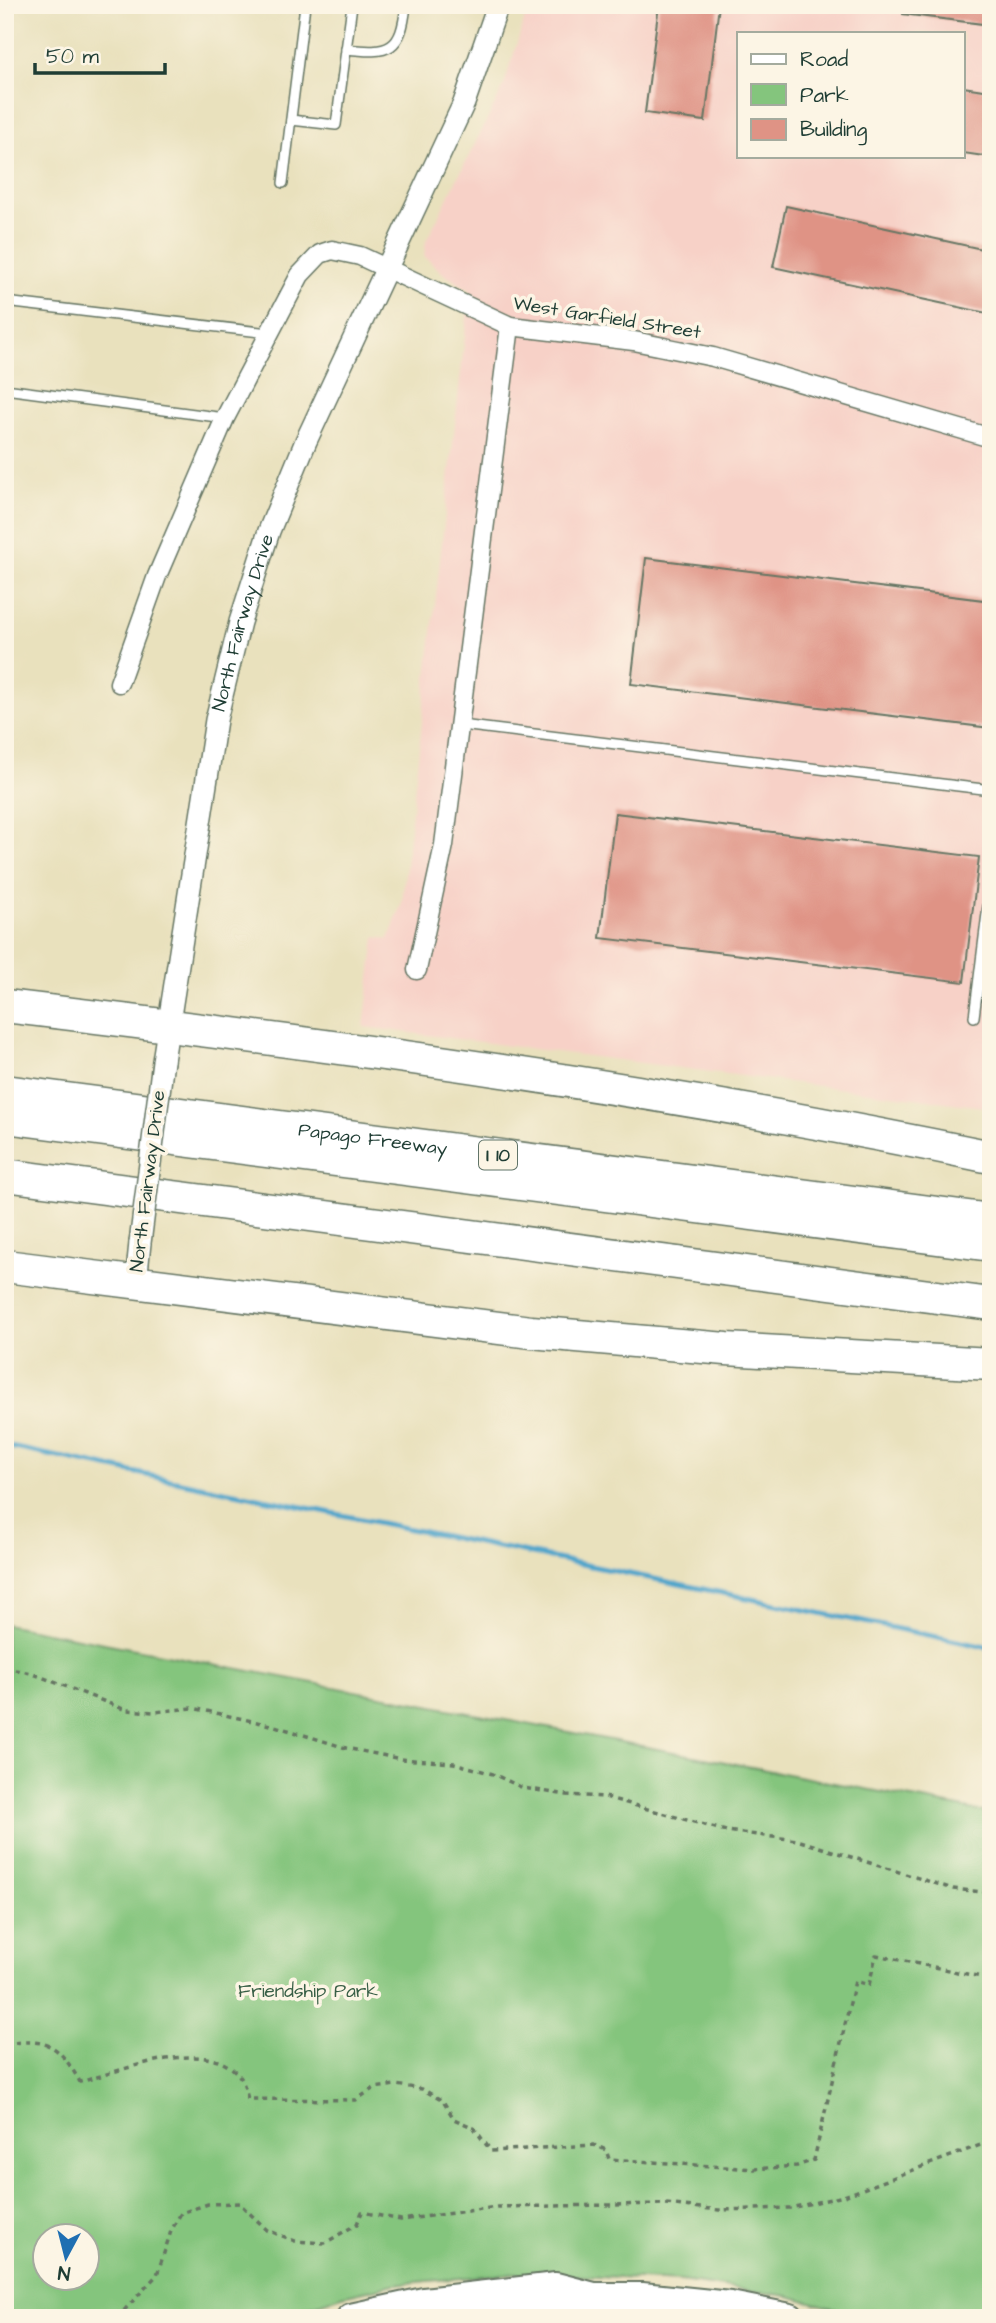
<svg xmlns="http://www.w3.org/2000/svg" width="996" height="2323" font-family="'Architects Daughter',sans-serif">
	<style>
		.built { fill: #f7d1c7; fill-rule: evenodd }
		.green { fill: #84c57d; stroke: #528158; stroke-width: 2; fill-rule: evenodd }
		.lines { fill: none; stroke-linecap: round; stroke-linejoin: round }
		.stream { stroke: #4fa5cb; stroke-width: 5 }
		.building { fill: #df9385 }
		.service-casing { stroke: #667664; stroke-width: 12 }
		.minor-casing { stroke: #667664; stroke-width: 21 }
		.tertiary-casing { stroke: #667664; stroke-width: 24 }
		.primary-casing { stroke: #667664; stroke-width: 32 }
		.motorway-casing { stroke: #667664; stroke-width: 35 }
		.path { stroke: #667664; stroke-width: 3.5; stroke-dasharray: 5 5; stroke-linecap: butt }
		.service { stroke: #fff; stroke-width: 9 }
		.minor { stroke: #fff; stroke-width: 18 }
		.tertiary { stroke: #fff; stroke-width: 21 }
		.primary { stroke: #fff; stroke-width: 28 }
		.motorway { stroke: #fff; stroke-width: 32 }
		.tertiary-bridge-casing { stroke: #667664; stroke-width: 24; stroke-linecap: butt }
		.tertiary-bridge { stroke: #fff; stroke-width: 21 }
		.labels { text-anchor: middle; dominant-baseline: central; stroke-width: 7; stroke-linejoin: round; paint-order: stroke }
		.shield { fill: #fcf5e5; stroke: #617469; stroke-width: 2 }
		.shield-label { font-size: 18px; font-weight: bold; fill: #1f3d34 }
		.street-label { font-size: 19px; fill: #1f3d34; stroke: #fcf5e5 }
		.park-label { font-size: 19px; fill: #385f46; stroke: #fcf5e5 }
	</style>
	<rect width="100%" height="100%" fill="#fcf5e5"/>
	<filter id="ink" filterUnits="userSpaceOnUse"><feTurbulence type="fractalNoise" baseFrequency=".0143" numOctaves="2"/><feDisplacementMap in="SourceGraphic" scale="14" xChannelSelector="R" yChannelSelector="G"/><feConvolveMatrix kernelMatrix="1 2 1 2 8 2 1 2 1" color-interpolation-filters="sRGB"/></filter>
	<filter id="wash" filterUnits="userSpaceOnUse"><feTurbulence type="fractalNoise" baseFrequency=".00686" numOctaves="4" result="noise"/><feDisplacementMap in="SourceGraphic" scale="28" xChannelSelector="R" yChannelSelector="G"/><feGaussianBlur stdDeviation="1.57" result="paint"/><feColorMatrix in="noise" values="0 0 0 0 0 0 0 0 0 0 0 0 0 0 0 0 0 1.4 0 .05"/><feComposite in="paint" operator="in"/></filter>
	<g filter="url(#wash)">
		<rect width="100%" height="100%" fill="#e9e1bd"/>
		<!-- built -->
		<path class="built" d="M529 5H991V1108L364 1027 375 937 389 939 402 902 470 290 445 275 424 256 426 241 503 88ZM739 33H963V156H739Z"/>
		<!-- green -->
		<path class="green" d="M5 1624 991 1813V2318H871L788 2296 680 2281 518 2273 395 2284 342 2296 279 2318H5ZM46 2236H88V2278H46Z"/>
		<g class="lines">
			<!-- stream -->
			<path class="stream" d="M5 1446 991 1648"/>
		</g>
		<g id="blocks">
			<!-- building -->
			<g class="building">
				<path d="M659 5H719L705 121 645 113Z"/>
				<path d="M903 5H991V25L903 14Z"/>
				<path d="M963 87 991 91V157L963 153Z"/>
				<path d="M786 206 991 251V314L773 267Z"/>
				<path d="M646 558 991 601V728L631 684Z"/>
				<path d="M615 813 979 857 964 982 600 938Z"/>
			</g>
		</g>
	</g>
	<g filter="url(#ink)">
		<use href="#blocks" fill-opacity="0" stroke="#667664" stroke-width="2"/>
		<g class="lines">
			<defs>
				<g id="service">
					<path d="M346 49C390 54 401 51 406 5"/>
					<path d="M291 120 336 125 352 5"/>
					<path d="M283 183 305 5"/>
					<path d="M5 302 269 333"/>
					<path d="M5 389 225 418"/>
					<path d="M461 725 991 790"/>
					<path d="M974 1017 991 882"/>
				</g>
				<g id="minor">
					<path d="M119 683 157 576 225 418 300 275 320 254 332 250 360 256 510 326 634 341 713 357 991 438"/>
					<path d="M417 970 444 845 510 326"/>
				</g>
				<g id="tertiary">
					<path id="s1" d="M163 1061 216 720 240 622 269 531 306 441 464 103 498 5"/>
					<path d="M136 1282 140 1243"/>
				</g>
				<g id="primary">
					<path d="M351 2318 424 2302 556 2287 594 2297H642L730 2306 790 2318"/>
					<path d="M469 2318 563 2308 594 2297"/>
				</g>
				<g id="motorway">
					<path d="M5 1006C335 1045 665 1089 991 1157"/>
					<path id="s2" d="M5 1091 991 1220"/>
					<path d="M5 1117 991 1245"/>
					<path d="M5 1175 991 1304"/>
					<path d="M5 1266 531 1332 726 1349 991 1364"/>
				</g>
			</defs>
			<!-- service casing -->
			<use href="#service" class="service-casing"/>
			<!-- minor casing -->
			<use href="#minor" class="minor-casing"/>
			<!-- tertiary casing -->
			<use href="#tertiary" class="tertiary-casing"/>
			<!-- primary casing -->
			<use href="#primary" class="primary-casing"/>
			<!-- motorway casing -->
			<use href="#motorway" class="motorway-casing"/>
			<!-- path -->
			<g class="path">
				<path d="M5 1668 31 1673 126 1710 154 1712 193 1708 275 1726 346 1748 401 1759 454 1763 493 1774 523 1788 567 1795 605 1797 726 1831 797 1840 953 1889 991 1893"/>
				<path d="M5 2044C49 2038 58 2044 80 2082 121 2071 210 2034 241 2078 244 2083 246 2092 248 2099L356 2100 374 2088 396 2085 422 2089 443 2101 454 2119 474 2128 491 2151 594 2145 606 2150 609 2159 754 2169 797 2166 814 2160 855 1981 869 1985 876 1955 991 1979"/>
				<path d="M117 2318 157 2275 171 2231 181 2213 208 2204 239 2203 267 2230 295 2241 325 2243 357 2224 362 2212 401 2220 497 2207 666 2204 719 2210 790 2208 844 2196 991 2141"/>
			</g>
			<!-- service -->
			<use href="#service" class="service"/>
			<!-- minor -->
			<use href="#minor" class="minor"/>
			<!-- tertiary -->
			<use href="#tertiary" class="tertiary"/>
			<!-- primary -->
			<use href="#primary" class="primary"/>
			<!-- motorway -->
			<use href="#motorway" class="motorway"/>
			<defs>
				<path id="tertiary-bridge" d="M140 1243 163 1061"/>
			</defs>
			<!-- tertiary-bridge casing -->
			<use href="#tertiary-bridge" class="tertiary-bridge-casing"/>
			<!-- tertiary-bridge -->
			<use href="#tertiary-bridge" class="tertiary-bridge"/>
		</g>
	</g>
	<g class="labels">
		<!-- shield labels -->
		<rect class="shield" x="479" y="1140.5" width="38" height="29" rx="5"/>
		<g class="shield-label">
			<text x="498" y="1155">I 10</text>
		</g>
		<!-- street labels -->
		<g class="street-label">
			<text transform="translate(607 318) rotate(9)">West Garfield Street</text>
			<text stroke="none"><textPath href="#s1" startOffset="446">North Fairway Drive</textPath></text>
			<text stroke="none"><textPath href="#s2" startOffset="371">Papago Freeway</textPath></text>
			<text transform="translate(148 1181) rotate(-83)">North Fairway Drive</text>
		</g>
		<!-- park labels -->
		<g class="park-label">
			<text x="308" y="1991">Friendship Park</text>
		</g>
	</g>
	<!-- margin -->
	<rect width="996" height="2323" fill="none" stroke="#fcf5e5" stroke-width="28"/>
	<!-- legend -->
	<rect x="737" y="32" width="228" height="126" fill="#fcf5e5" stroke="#a4ab9e" stroke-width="2"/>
	<rect x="751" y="54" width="35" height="10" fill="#ffffff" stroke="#a4ab9e" stroke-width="2"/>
	<text x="800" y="66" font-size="21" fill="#1f3d34">Road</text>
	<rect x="751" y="84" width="35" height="21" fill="#84c57d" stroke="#a4ab9e" stroke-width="2"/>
	<text x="800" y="102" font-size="21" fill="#1f3d34">Park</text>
	<rect x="751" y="119" width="35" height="21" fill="#df9385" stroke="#a4ab9e" stroke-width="2"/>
	<text x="800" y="136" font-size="21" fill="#1f3d34">Building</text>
	<!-- north arrow -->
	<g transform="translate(66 2257) rotate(187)"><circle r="33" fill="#fcf5e5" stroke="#a4ab9e" stroke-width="2"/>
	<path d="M0-5L12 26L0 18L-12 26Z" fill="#1f6fb2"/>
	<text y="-10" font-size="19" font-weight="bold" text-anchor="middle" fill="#1f3d34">N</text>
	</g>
	<!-- scale -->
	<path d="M35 63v10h130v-10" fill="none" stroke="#1f3d34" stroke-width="3.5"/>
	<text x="46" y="63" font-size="21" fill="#1f3d34" stroke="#fcf5e5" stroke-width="5" paint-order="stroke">50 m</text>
</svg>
